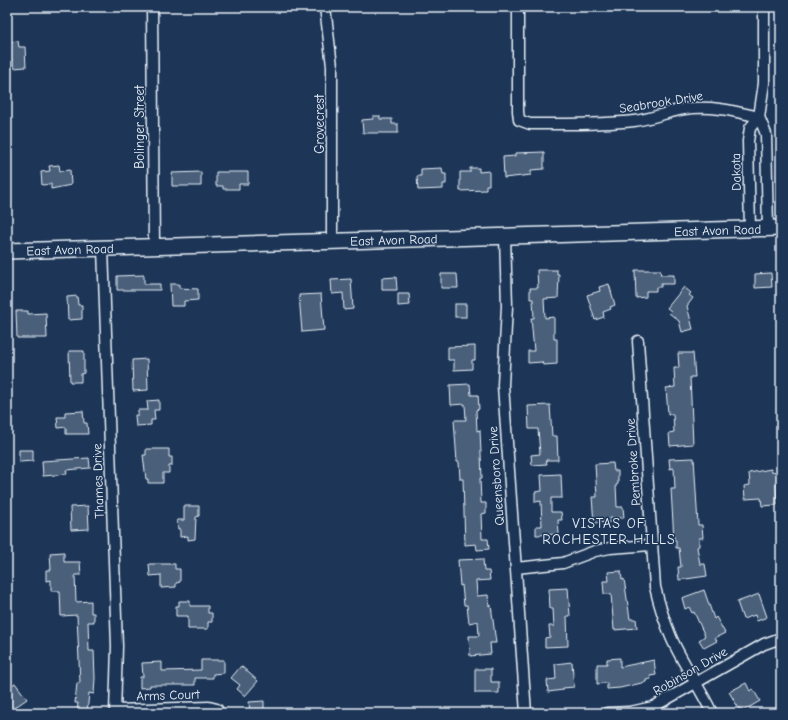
<svg xmlns="http://www.w3.org/2000/svg" width="788" height="720" font-family="'Comic Neue',sans-serif">
	<style>
		.building { fill: #495e7a; stroke: #e8f1f8 }
		.lines { fill: none; stroke-linecap: round; stroke-linejoin: round }
		.street-casing { stroke: #e8f1f8; stroke-width: 13 }
		.secondary-casing { stroke: #e8f1f8; stroke-width: 18 }
		.street { stroke: #1d3557; stroke-width: 10 }
		.secondary { stroke: #1d3557; stroke-width: 15 }
		.labels { text-anchor: middle; dominant-baseline: central; stroke-width: 3; stroke-linejoin: round; paint-order: stroke }
		.street-label { font-size: 13px; fill: #e8f1f8; stroke: #1d3557 }
		.neighbourhood-label { font-size: 14px; letter-spacing: 1px; fill: #e8f1f8; stroke: #1d3557 }
	</style>
	<rect width="100%" height="100%" fill="#1d3557"/>
	<filter id="ink" filterUnits="userSpaceOnUse"><feTurbulence type="fractalNoise" baseFrequency=".025" numOctaves="2"/><feDisplacementMap in="SourceGraphic" scale="8" xChannelSelector="R" yChannelSelector="G"/><feConvolveMatrix kernelMatrix="1 2 1 2 8 2 1 2 1" color-interpolation-filters="sRGB"/></filter>
	<g filter="url(#ink)">
		<!-- building -->
		<g class="building">
			<path d="M18 41 19 47H25L26 67 14 68 13 61H9L7 58V42Z"/>
			<path d="M373 116H380V119H392V124H398V133H363L362 120 373 119Z"/>
			<path d="M544 152V169L531 170V175L504 178 503 157 515 156V153Z"/>
			<path d="M59 165 60 171 70 170 71 185 51 189V184L42 185 41 172 50 171 49 166Z"/>
			<path d="M442 168 443 174H446V184H443V189L418 190 417 176H421V169Z"/>
			<path d="M470 168H479V172L489 171V185H486V190L460 191V172H470Z"/>
			<path d="M201 172V186H172V173Z"/>
			<path d="M216 172H248V184H239V189H223V186H216Z"/>
			<path d="M537 270H557V274H559L558 298 544 299 545 318 554 317V339H557V364L543 365 542 362 528 363V351H534L531 318H534L533 299H530V288H538Z"/>
			<path d="M635 270H660L661 275H674V284H661V287H656V291H646V297L636 298Z"/>
			<path d="M771 273 772 287 755 288V274Z"/>
			<path d="M441 274H457L458 288H441Z"/>
			<path d="M144 275V284H160V290H117V276Z"/>
			<path d="M396 277 397 290H382V278Z"/>
			<path d="M351 279 353 309 344 310 343 293 332 294 331 280Z"/>
			<path d="M170 284H179V288L198 289V300L184 301V306H171Z"/>
			<path d="M609 284 615 305 610 307 611 309 603 312 604 317 595 320 587 295 600 291 599 287Z"/>
			<path d="M684 287 691 293 689 295 693 298 687 306 693 329 682 332 679 321 669 313 671 311 667 308Z"/>
			<path d="M321 294 324 330 302 332 299 295Z"/>
			<path d="M398 294H409L410 305 398 306Z"/>
			<path d="M77 296 78 305H82V319L68 320 67 297Z"/>
			<rect x="455" y="304" width="11" height="13"/>
			<path d="M16 311H28V314L46 313 47 338H17Z"/>
			<path d="M475 346V360H472V369L454 370V360H448V347Z"/>
			<path d="M69 351H84V373L81 374V382H70Z"/>
			<path d="M678 353H693L695 377H690L693 444 670 446 669 433 674 432 673 414H668L666 388 675 387 674 368H679Z"/>
			<path d="M147 359 148 390 133 391 132 360Z"/>
			<path d="M470 384 471 395H478L479 409 476 410 477 431 480 430 482 478H480L481 503H486V513L481 514 482 539H488L489 549 477 550 476 544 465 545 463 479H460L459 462H457L454 420H466L465 404 451 405 450 385Z"/>
			<path d="M159 400V410H154L155 420H151V425L136 426 135 415H138V410H148L147 401Z"/>
			<path d="M550 405 552 436H557L558 460H546L547 464 532 465 531 455 540 454 538 429H529L528 406Z"/>
			<path d="M83 411 84 423H87L88 434H66V427L58 428 57 417H65V412Z"/>
			<path d="M146 449H169V457H172V466H169V473H163V483H148V479H146L143 455H146Z"/>
			<path d="M19 450H33V461L19 462Z"/>
			<path d="M89 458 90 468 66 470 67 474 43 476 42 461Z"/>
			<path d="M694 458 698 525H702L703 538H699V546L697 547 700 564H705L707 576 679 580 678 567H681L679 548H676V540H674L671 489H675L674 468 670 469 669 459Z"/>
			<path d="M613 463 614 471H618V484L616 485 617 507H623L624 518H610L611 522 594 523 592 497H597L595 464Z"/>
			<path d="M771 469V472L781 471V485H776L777 505 762 506 761 498 745 499 744 486 750 485 749 473Z"/>
			<path d="M561 474 562 498H551V512H561L562 520H558L559 534 536 535V526H542L541 501 535 502V492L542 491 541 475Z"/>
			<path d="M88 506 89 529 71 530 70 507Z"/>
			<path d="M184 506H199V516L196 517 195 539 188 540V536L180 537V529H178L177 520H184Z"/>
			<path d="M64 552V562H80L81 575H75L76 602 91 601V613H94V622H88L89 651H94L95 678 94 694 89 693 87 713H77L78 703H75L77 683H80L77 615 61 616 60 591H51V580L46 581V570H51L50 553Z"/>
			<path d="M483 559 484 571H489L490 580 476 581 477 596 488 595 489 606 491 605 496 643H490L491 654 470 656 469 636H479L478 621 469 623 467 605H464L462 585 460 586 458 560Z"/>
			<path d="M149 564H175V569H180V582L176 583V587L161 588V575L150 576Z"/>
			<path d="M621 571 622 580 624 579 630 619H636L637 628 614 630 611 594H604L603 581H609L608 572Z"/>
			<path d="M568 588 570 616H567L568 646 545 647V638L550 637 549 626H554L553 609H550L549 589Z"/>
			<path d="M704 590 714 619 716 617 725 633 715 638 717 641 704 648 699 640 705 636 694 612 692 613 689 607 685 609 682 598Z"/>
			<path d="M759 594 767 617 757 621 755 615 743 619 737 602Z"/>
			<path d="M179 601H190V606H208V613H212V622H208V629H188V616H176V606H179Z"/>
			<path d="M620 658V667L654 660 656 675 650 676 651 679 646 680V682L620 688 607 689V683L597 684V664H607V659Z"/>
			<path d="M201 660H224V673L213 674V678H195V685H150V687L140 688V677H143L142 663 162 662V671L201 670Z"/>
			<path d="M572 662 574 687 563 688V690L548 692 547 680 556 679 555 664Z"/>
			<path d="M241 666 258 681 245 696 237 689 240 685 231 678Z"/>
			<path d="M475 669H491V682H499V693H475Z"/>
			<path d="M15 683 27 699 11 710 7 704V688Z"/>
			<path d="M746 683 750 691 753 689 760 701 741 712 729 692Z"/>
			<path d="M264 701V713H250L249 702Z"/>
		</g>
		<g class="lines">
			<defs>
				<g id="street">
					<path d="M152 7 154 247"/>
					<path d="M325 7 332 66V242"/>
					<path d="M518 7V111L519 120 530 124C564 124 599 125 634 121 651 119 667 112 684 109 710 105 734 111 759 117L764 83V7"/>
					<path d="M750 229 748 141 750 128 759 117 766 134 768 229"/>
					<path d="M505 236 507 306 503 385 526 713"/>
					<path d="M103 248 117 646 115 713"/>
					<path d="M638 341 655 587C659 604 664 620 671 637 682 663 700 687 712 713"/>
					<path d="M516 568 563 563 595 551 610 548 651 545"/>
					<path d="M116 710 209 707 217 709 219 713"/>
					<path d="M607 713 630 712 653 707 764 644 781 638"/>
				</g>
				<g id="secondary">
					<path id="s1" d="M7 251 781 228"/>
				</g>
			</defs>
			<!-- street casing -->
			<use href="#street" class="street-casing"/>
			<!-- secondary casing -->
			<use href="#secondary" class="secondary-casing"/>
			<!-- street -->
			<use href="#street" class="street"/>
			<!-- secondary -->
			<use href="#secondary" class="secondary"/>
		</g>
	</g>
	<g class="labels">
		<!-- street labels -->
		<g class="street-label">
			<text transform="translate(661 102) rotate(-9)">Seabrook Drive</text>
			<text transform="translate(319 124) rotate(-90)">Grovecrest</text>
			<text transform="translate(139 127) rotate(-90)">Bolinger Street</text>
			<text transform="translate(736 172) rotate(-91)">Dakota</text>
			<text stroke="none"><textPath href="#s1" startOffset="711">East Avon Road</textPath></text>
			<text stroke="none"><textPath href="#s1" startOffset="387">East Avon Road</textPath></text>
			<text stroke="none"><textPath href="#s1" startOffset="63">East Avon Road</textPath></text>
			<text transform="translate(633 462) rotate(-94)">Pembroke Drive</text>
			<text transform="translate(496 476) rotate(-94)">Queensboro Drive</text>
			<text transform="translate(98 481) rotate(-92)">Thames Drive</text>
			<text transform="translate(690 671) rotate(-30)">Robinson Drive</text>
			<text transform="translate(168 695) rotate(-2)">Arms Court</text>
		</g>
		<!-- neighbourhood labels -->
		<g class="neighbourhood-label">
			<text x="609" y="523">VISTAS OF<tspan x="609" dy="16">ROCHESTER HILLS</tspan></text>
		</g>
	</g>
	<!-- margin -->
	<rect width="788" height="720" fill="none" stroke="#1d3557" stroke-width="24"/>
	<rect x="12" y="12" width="764" height="696" fill="none" stroke="#e8f1f8" stroke-width="1.5" filter="url(#ink)"/>
</svg>
